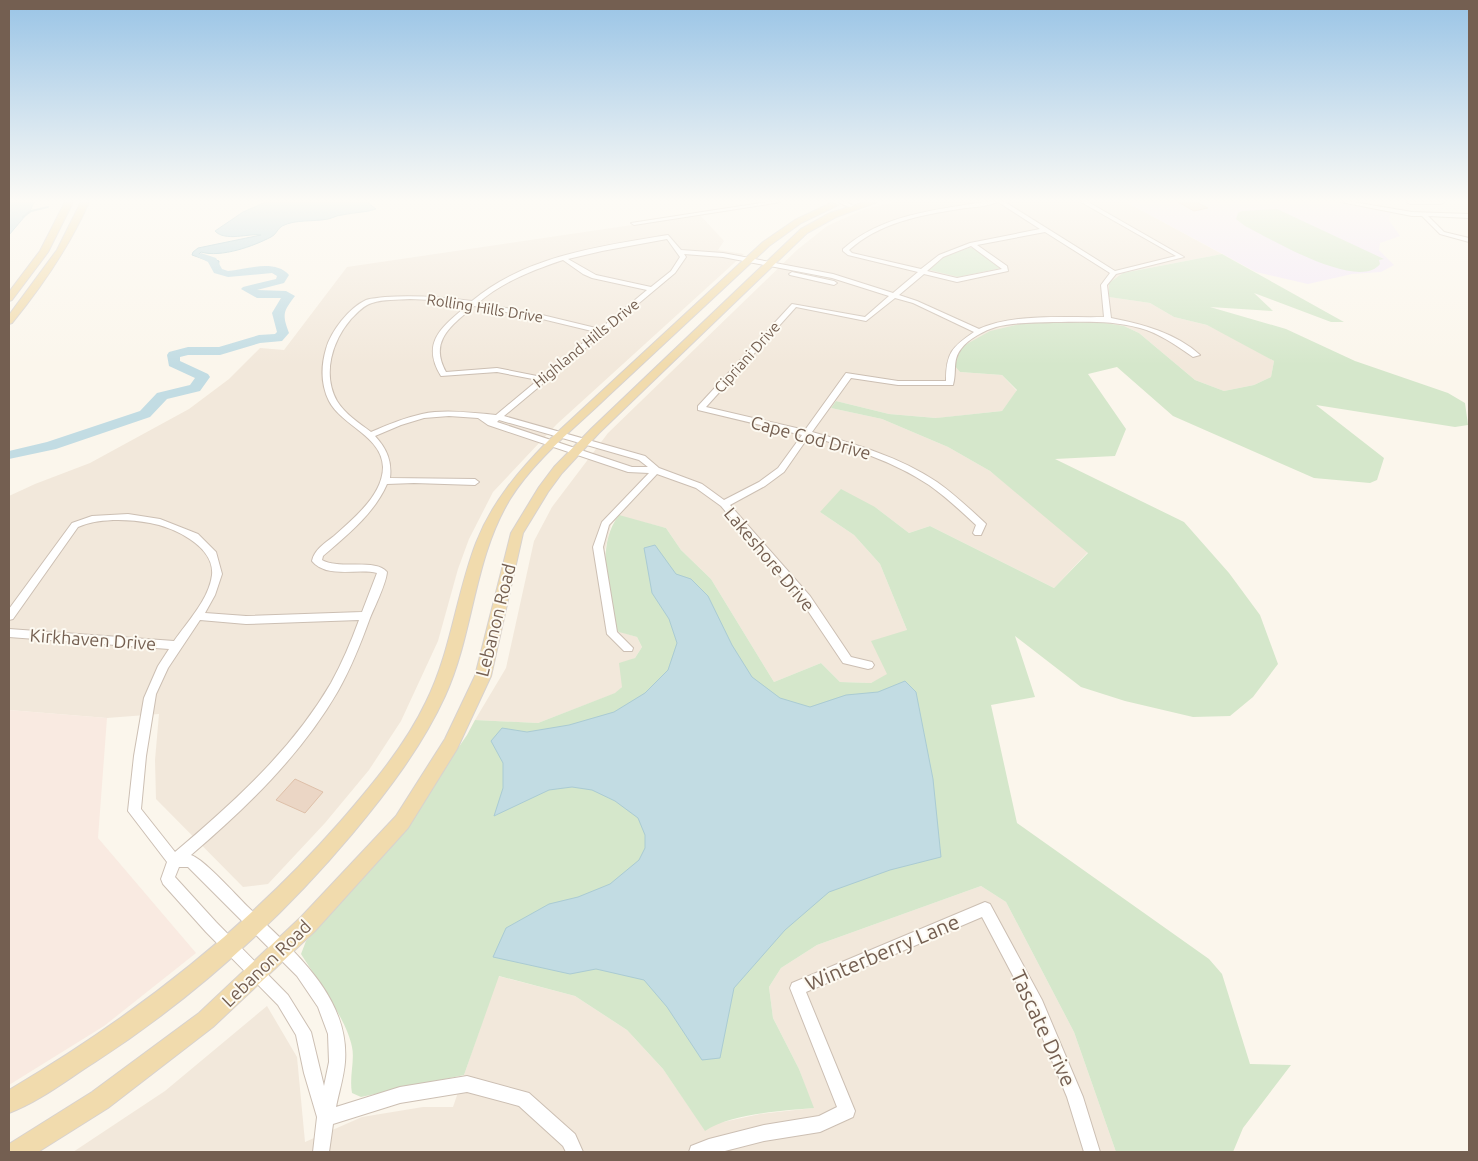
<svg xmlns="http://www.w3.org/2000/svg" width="1478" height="1161" font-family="Ubuntu,sans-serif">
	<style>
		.residential { fill: #f2e8db }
		.commercial { fill: #f9eae1 }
		.education { fill: #f3e8f7 }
		.green { fill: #d5e7cb }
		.water { fill: #c2dce3; stroke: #aacbd3 }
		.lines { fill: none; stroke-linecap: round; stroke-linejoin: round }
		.stream { stroke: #aacbd3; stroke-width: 2 }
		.river { fill: #c2dce3; fill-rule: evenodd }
		.building { fill: #ebd6c5; stroke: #dec0a9 }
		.minor-casing { stroke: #ccbfb3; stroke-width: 2 }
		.major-casing { stroke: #d8d2ce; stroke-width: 2 }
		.minor { fill: #fff; fill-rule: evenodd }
		.major { fill: #f1dbad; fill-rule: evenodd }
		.labels { text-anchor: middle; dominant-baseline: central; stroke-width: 4; stroke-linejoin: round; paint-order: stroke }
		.far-street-label { font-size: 15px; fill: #745f51; stroke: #fdfaf2 }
		.street-label { font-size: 18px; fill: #745f51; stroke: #fdfaf2 }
		.near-street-label { font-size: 21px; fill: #745f51; stroke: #fdfaf2 }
	</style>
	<rect width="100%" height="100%" fill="#fbf6ec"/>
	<!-- residential -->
	<g class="residential">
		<path d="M895 202H1126L1222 254 1123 273 1110 297 1150 303 1174 317 1207 325 1236 339 1274 361 1271 377 1254 385 1224 391 1195 380 1139 333 1124 326 965 345 959 352 956 365 960 372 1002 375 1017 391 1002 411 937 418 889 414 836 401 831 408 882 419 948 447 990 471 1030 503 1088 552 1054 588 930 526 909 533 875 507 820 512 854 535 880 564 907 630 888 675 871 683 840 682 821 663 774 682 711 579 681 550 666 528 619 516 611 525 605 550 624 633 637 637 642 647 635 658 625 663 622 687 616 693 538 723 475 720 506 668 534 541 552 507 608 433 797 250 827 226 865 209Z"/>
		<path d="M700 215 724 241 718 250 744 254 557 424 493 492 469 539 458 569 438 641 401 721 369 770 325 823 268 884 243 887 156 799 155 760 159 714 107 718 9 710V496L35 484 90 463 189 409 229 379 260 348 284 350 347 267Z"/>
		<path d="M981 886 1006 902 1074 1032 1116 1152H73L165 1091 267 1006 297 1057 305 1142 362 1117 423 1107H453L498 976 575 996 627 1030 663 1069 705 1130 714 1124 760 1114 813 1108 799 1069 773 1018 769 987 781 968 817 945Z"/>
	</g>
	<!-- commercial -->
	<path class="commercial" d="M9 710 107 718 98 838 196 953 104 1026 9 1085Z"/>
	<!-- education -->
	<path class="education" d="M1126 202H1361L1391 208 1389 220 1400 236 1380 243 1379 250 1394 265 1381 272 1352 274 1308 284 1256 272Z"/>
	<!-- green -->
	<g class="green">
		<path d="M1277 209 1384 259 1379 260 1380 264C1359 292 1269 238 1245 226L1236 219 1238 213 1242 211Z"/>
		<path d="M969 248H973L1001 268 958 277 930 270V268L945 256Z"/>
		<path d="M1222 254 1344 322H1331L1254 293 1273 311 1210 307 1286 329 1355 361 1448 393 1465 403 1468 425 1455 427 1316 405 1384 458 1377 480 1370 483 1314 478 1173 416 1117 367 1088 374 1126 429 1115 456 1055 459 1184 522 1229 573 1260 615 1278 664 1253 697 1230 716 1193 717 1125 701 1081 687 1015 636 1035 697 991 705 1017 823 1209 959 1222 974 1250 1064 1291 1065 1243 1128 1233 1152H1116L1074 1032 1006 902 981 886 817 945 781 968 769 987 773 1018 799 1069 814 1108C782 1111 731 1113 705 1131L663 1069 627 1030 575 996 499 976 464 1075 361 1097 352 1093C349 1077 355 1060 352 1047 347 1020 316 978 301 954L306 941 376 864 409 820 467 735 475 720 538 723 615 693 622 687 619 663 635 658 642 647 637 637 619 632 616 629C609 593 595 546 619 515L666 528 681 550 711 579 774 682 821 663 840 682 871 683 887 674 871 641 907 630 880 564 854 535 820 512 841 489 875 507 909 533 930 526 1054 588 1088 553 990 471 948 447 882 419 831 408 836 401 889 414 936 418 1002 411 1017 390 1002 375 960 372 955 366 959 352 965 345 990 331 1029 322 1093 321 1124 326 1139 333 1195 380 1224 391 1254 385 1271 377 1274 361 1207 325 1174 317 1150 303 1109 297V283L1123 273Z"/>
	</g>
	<!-- water -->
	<g class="water">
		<path d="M9 202H34L31 209 9 235Z"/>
		<path d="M266 202H367L376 209C365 213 354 212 342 215 337 215 333 218 328 219 313 222 296 219 282 226 277 229 276 235 271 237 254 246 221 258 201 252L199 254 219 261 218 271 209 261 192 255 193 252 198 248 261 235C249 233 225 242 215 231L243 212Z"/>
		<path d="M655 545 676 574 691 579 708 596 732 645 752 677 780 698 810 707 846 695 878 692 905 681 916 692 933 779 941 857 890 870 829 892 785 930 734 988 720 1058 702 1060 667 1007 644 980 596 969 570 974 493 957 506 928 549 904 578 897 610 884 639 860 645 848V835L638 818 615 801 592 790 572 787 549 790 494 816 503 788V763L491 741 502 728 527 732 569 725 614 712 645 693 668 670 677 643 669 619 652 593 644 548Z"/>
	</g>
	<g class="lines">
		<!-- stream -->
		<path class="stream" d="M23 217 31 211 48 207"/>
		<!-- river -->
		<path class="river" d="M201 253 216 258 222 269 228 271C247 269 275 259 289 275L284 283 257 290 286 291 295 296C283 312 282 314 289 333L282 341 260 343 220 355H188L180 357V361L208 374 210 377 200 391 167 399 150 417 56 449 9 459V451L47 442 140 411 157 393 190 385 195 378 169 366 167 355 169 352 188 347H219L259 335 275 334 277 332 272 313 281 298H257L241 289 243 287 276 279 277 276 272 273 228 277 214 273 208 262 196 256Z"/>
	</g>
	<!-- building -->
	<g class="building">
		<path d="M1178 202H1196L1208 208 1194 211Z"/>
		<path d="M295 779 323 792 305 813 276 800Z"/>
	</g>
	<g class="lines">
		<defs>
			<g id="minor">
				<path d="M767 202H781L634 225 631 223Z"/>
				<path d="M838 202H846L856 207 851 208Z"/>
				<path d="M983 202H997C987 207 971 207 959 209 920 215 879 223 849 250L852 253 921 269 939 255 970 243 1040 229 998 202H1005L1115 271 1176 256 1081 202H1088L1184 257 1116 274 1107 285 1111 318C1142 324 1176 333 1200 355L1193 357C1177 346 1159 333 1140 328 1109 320 1085 322 1053 322 1034 323 1015 322 996 327 985 330 968 339 961 349 952 360 957 372 953 385H898L851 378 812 432C855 444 900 457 937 482 954 494 969 508 984 522L986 524 981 535H975L973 533 976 525C961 511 946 497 929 485 893 461 851 448 809 436L784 472 765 486 730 505 810 596 851 657 872 662 874 665 872 668 868 669 843 663 802 602 721 506 696 488 657 474 609 525 603 547 617 632 633 648 632 651H624L607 634 593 547 602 522 649 473 628 472 488 425 478 418 449 416 424 418 401 425 375 436C387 449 392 461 390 478L475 479 479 482 475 485 414 483 387 484C374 514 347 535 323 556L322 560C340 570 376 558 387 572 386 584 375 606 370 618 361 643 351 668 338 691 301 755 247 807 191 855 205 860 235 894 247 906 290 948 350 995 345 1062 344 1076 339 1092 336 1107L400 1087 467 1076 529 1093 575 1134 583 1152H566L563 1146 519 1106 467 1092 400 1103 333 1124 329 1152H313L317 1117 304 1073 296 1035 278 1005 206 932 163 884 161 879 167 862 128 811 134 756 144 698 158 666 169 649 9 637V629L174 641C188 621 209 599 212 575 215 546 173 527 150 523 128 519 99 518 78 527L13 619 9 620V609L72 523 92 516 128 514 160 519 198 534 216 552 222 574 215 595 205 613 246 616 362 612 377 573C358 568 327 579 312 561 314 550 325 543 334 536 353 519 383 495 383 467 382 436 342 426 329 401 321 385 321 366 326 349 331 331 349 308 366 300 372 298 379 298 385 297 414 295 442 297 472 301 525 256 601 246 668 235L681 250 723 253 833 274 893 293 918 272 848 255 843 251V249C881 215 934 210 983 202ZM1045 232 1110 273 1101 285 1104 317C1065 318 1015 313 979 329L917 301 899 295 924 274 957 282 1008 271 1007 266 977 245ZM667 239 680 257 671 271 651 287 596 275 568 259 602 251ZM971 246 1002 269 957 278 927 271 943 257ZM684 254 723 257 832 278 889 296 865 317 792 304 698 406V410L802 435 778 468 759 482 724 500 702 484 659 468 645 456 504 416 675 273 686 257ZM563 260 583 274 592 278 647 290 600 329 538 314 478 303C502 282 533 270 563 260ZM895 298 913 303 974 332C952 347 946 353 946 381H898L846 373 805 430 706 407 796 307 866 321ZM410 299 432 300 468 305C443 326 420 342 441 376L497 372 538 380 496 415C472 413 446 409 422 414 404 418 387 425 371 432 359 423 345 414 337 401 322 374 332 341 351 319 357 313 364 305 372 303 383 299 398 300 410 299ZM474 306 538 318 596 332 542 377 497 368 446 372C428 340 453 325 474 306ZM499 420 639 460 648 467H632L497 422ZM200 620 246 624 359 620C351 642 342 663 331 683 292 750 233 803 175 852L141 809 146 756 156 694 168 668ZM179 867H188L297 976 318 1007 328 1034 329 1062 324 1086 311 1032 288 995 216 922 175 877Z"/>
				<path d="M1341 202H1353L1412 212 1469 214V218L1428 216 1444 232 1469 238V242L1440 234 1422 216H1412Z"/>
				<path d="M1407 202H1444L1441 204H1410Z"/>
				<path d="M792 272 834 281 837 283 834 285 790 275 789 274Z"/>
				<path d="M985 902 990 904 1042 1000 1083 1097 1100 1152H1084L1067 1097 1031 1010 982 917 806 992 855 1111 853 1117 820 1132 764 1141 721 1152H689L691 1146 709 1139 764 1125 819 1116 837 1107 790 988 792 983Z"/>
			</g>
			<g id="major">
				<path d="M65 202H73L48 252 12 300 9 301V292L40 251Z"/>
				<path d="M81 202H89C69 247 43 285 12 323L9 324V315L57 250Z"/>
				<path d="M865 202H877L836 217 807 233 599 433 562 473 548 492 523 533 491 676 457 749 408 828 315 931 213 1027 108 1108 38 1152H9V1144L92 1092 199 1013 301 917 396 816 445 739 475 676 511 533 539 487 554 467 591 429 801 229 830 213Z"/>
				<path d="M831 203 838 205 801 223 769 246C715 296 662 346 608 396 575 428 535 459 510 499 473 560 474 633 445 696 422 746 388 791 352 834 278 922 192 999 95 1062 68 1079 39 1102 9 1113V1090C133 1017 245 930 340 822 372 785 405 746 426 702 451 652 456 595 476 543 492 502 518 472 548 441L763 242 795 220Z"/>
			</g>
		</defs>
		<!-- minor casing -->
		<use href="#minor" class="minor-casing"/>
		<!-- major casing -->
		<use href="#major" class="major-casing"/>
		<!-- minor -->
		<use href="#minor" class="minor"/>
		<!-- major -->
		<use href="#major" class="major"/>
	</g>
	<!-- sky -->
	<linearGradient id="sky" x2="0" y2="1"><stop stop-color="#99c4e6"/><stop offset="0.55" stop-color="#fdfbf6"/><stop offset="1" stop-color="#fdfbf6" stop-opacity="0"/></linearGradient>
	<rect width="1478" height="365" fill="url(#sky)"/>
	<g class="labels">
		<!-- far-street labels -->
		<g class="far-street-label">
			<text transform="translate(485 308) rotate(9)">Rolling Hills Drive</text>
			<text transform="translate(586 343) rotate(-39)">Highland Hills Drive</text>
			<text transform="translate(747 357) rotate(-48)">Cipriani Drive</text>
		</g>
		<!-- street labels -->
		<g class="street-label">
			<text transform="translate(811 437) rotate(15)">Cape Cod Drive</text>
			<text transform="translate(770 559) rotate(50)">Lakeshore Drive</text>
			<text transform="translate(495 620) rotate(-76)">Lebanon Road</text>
			<text transform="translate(93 639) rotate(4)">Kirkhaven Drive</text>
			<text transform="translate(266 963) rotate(-44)">Lebanon Road</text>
		</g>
		<!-- near-street labels -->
		<g class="near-street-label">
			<text transform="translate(882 952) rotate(-23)">Winterberry Lane</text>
			<text transform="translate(1044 1028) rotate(65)">Tascate Drive</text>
		</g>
	</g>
	<!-- border -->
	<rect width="1478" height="1161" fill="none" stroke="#745f51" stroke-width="20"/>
</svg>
